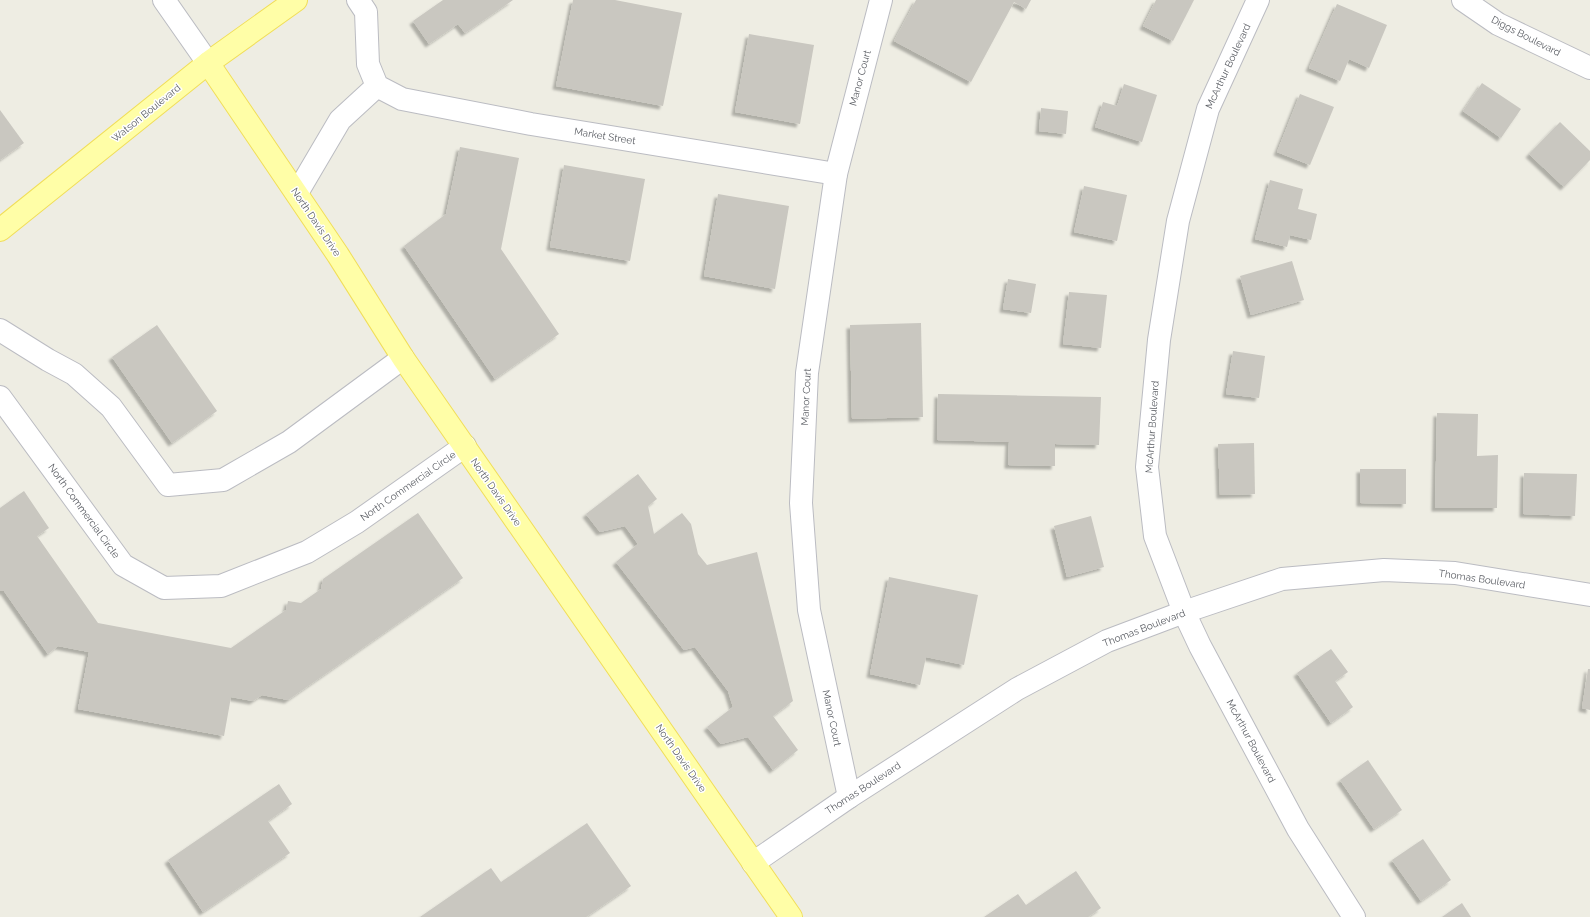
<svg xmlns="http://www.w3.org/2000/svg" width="1590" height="917" font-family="Raleway,sans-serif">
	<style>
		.building { fill: #c9c7c0; filter: url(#shadow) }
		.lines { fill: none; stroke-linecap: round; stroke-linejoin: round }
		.minor-casing { stroke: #bbbcc2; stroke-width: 24 }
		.major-casing { stroke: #f1de59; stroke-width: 24 }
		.minor { stroke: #fff; stroke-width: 22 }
		.major { stroke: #fffea7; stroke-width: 22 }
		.labels { text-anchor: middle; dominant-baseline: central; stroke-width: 3; stroke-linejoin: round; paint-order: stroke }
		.street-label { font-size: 10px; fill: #5b5e64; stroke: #fff }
	</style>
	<defs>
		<filter id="shadow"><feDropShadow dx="-3.5" dy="3.5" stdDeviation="1" flood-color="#0004"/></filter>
	</defs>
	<rect width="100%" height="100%" fill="#eeede3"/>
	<!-- building -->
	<g class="building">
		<path d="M443 0H513L465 33 458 24 429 44 413 21Z"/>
		<path d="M573 0H615L682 13 663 106 556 86Z"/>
		<path d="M916 0H1031L1026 9 1014 2 971 82 894 41Z"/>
		<path d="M1156 0H1194L1173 41 1143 26Z"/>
		<path d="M1337 4 1387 25 1369 68 1349 59 1340 81 1309 68Z"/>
		<path d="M749 34 814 45 800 124 735 112Z"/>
		<path d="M1482 83 1521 109 1501 138 1463 111Z"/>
		<path d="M1124 84 1157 95 1142 142 1095 127 1103 102 1117 106Z"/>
		<path d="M1300 94 1334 107 1310 165 1277 152Z"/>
		<path d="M1041 108 1068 111 1066 134 1039 131Z"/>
		<path d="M0 110 24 143 0 160Z"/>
		<path d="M1560 122 1590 151V160L1564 187 1529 154Z"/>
		<path d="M460 147 519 158 501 249 559 334 495 379 404 246 446 214Z"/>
		<path d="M564 165 645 179 630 261 550 247Z"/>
		<path d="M1270 180 1303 189 1298 209 1317 214 1311 240 1290 235 1287 247 1255 239Z"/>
		<path d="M1084 186 1127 195 1117 241 1074 232Z"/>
		<path d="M718 194 789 206 775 289 704 276Z"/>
		<path d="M1292 261 1304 300 1251 315 1240 276Z"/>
		<path d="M1008 279 1036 284 1031 313 1003 309Z"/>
		<path d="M1069 292 1107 295 1101 348 1063 344Z"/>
		<path d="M921 323 923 417 852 419 850 325Z"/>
		<path d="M157 325 217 411 172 443 112 357Z"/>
		<path d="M1233 351 1265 356 1259 398 1226 394Z"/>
		<path d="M938 394 1101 397 1099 445 1055 444V466L1008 465 1009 442 937 440Z"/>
		<path d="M1437 413 1478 414 1477 456 1498 455 1497 508H1435Z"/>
		<path d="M1254 443 1255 494 1220 495 1218 444Z"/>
		<path d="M1360 469H1406V504L1360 503Z"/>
		<path d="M1524 473 1577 474 1575 516 1523 514Z"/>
		<path d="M638 474 657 499 648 506 654 534 682 513 691 524 698 554 707 565 757 552 793 701 773 716 798 750 773 770 748 737 721 744 707 727 733 707 728 691 695 647 684 650 616 562 638 544 625 526 600 532 586 514Z"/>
		<path d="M24 491 49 528 37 536 98 623 231 648 286 610 288 601 301 603 321 589 323 579 418 513 463 578 288 700 262 695 253 701 231 697 224 736 78 709 89 652 58 646 48 654 4 591H0V508Z"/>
		<path d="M1091 516 1104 567 1067 577 1054 526Z"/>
		<path d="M889 577 978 595 964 665 926 657 920 685 870 674Z"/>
		<path d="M1331 649 1348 672 1335 681 1353 707 1331 723 1297 673Z"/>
		<path d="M1588 669H1590V710L1582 708Z"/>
		<path d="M1368 760 1402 810 1374 829 1340 780Z"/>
		<path d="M279 784 292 804 268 821 290 853 203 912 168 860Z"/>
		<path d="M587 823 631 886 586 917H420L491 868 501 882Z"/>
		<path d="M1423 839 1451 880 1421 901 1392 860Z"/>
		<path d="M1076 871 1101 908 1088 917H984L1018 894 1026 905Z"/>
		<path d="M1462 903 1471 917H1442Z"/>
	</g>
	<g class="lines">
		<defs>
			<g id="minor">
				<path d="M164 0 208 63"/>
				<path d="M358 0 366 12 368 64 377 86 402 99 531 124 836 174"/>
				<path d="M1258 0 1208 109 1178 221 1159 340 1147 467 1155 536 1184 612 1200 646 1298 829 1354 917"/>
				<path d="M1463 0 1498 24 1590 68"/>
				<path d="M297 193 340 120 377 86"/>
				<path d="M0 330 48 360 74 374 111 407 168 485 223 480 289 442 403 358"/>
				<path d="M0 397 123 565 164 588 221 586 307 552 357 522 465 446"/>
				<path d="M849 797 809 610 801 503 807 373 836 174 881 0"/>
				<path d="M753 863 849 797 1017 689 1107 641 1184 612 1282 579 1384 570 1455 573 1590 595"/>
			</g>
			<g id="major">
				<path d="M208 63 338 255 403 358 791 917"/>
				<path d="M0 230 208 63 296 0"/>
			</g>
		</defs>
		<!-- minor casing -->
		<use href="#minor" class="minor-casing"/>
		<!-- major casing -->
		<use href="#major" class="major-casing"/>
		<!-- minor -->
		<use href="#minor" class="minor"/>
		<!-- major -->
		<use href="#major" class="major"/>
	</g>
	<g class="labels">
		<!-- street labels -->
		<g class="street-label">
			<text transform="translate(1526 36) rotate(27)">Diggs Boulevard</text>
			<text transform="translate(1228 66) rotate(-65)">McArthur Boulevard</text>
			<text transform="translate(860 78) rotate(-75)">Manor Court</text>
			<text transform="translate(146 113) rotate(-39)">Watson Boulevard</text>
			<text transform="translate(605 136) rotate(9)">Market Street</text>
			<text transform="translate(316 222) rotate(56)">North Davis Drive</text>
			<text transform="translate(806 397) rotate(-87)">Manor Court</text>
			<text transform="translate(1152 427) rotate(-86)">McArthur Boulevard</text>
			<text transform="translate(408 486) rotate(-35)">North Commercial Circle</text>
			<text transform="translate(496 492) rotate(55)">North Davis Drive</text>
			<text transform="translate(84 511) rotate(54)">North Commercial Circle</text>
			<text transform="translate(1482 579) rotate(8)">Thomas Boulevard</text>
			<text transform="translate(1144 628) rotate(-21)">Thomas Boulevard</text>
			<text transform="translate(832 718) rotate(78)">Manor Court</text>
			<text transform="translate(1251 741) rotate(62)">McArthur Boulevard</text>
			<text transform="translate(681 758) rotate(55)">North Davis Drive</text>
			<text transform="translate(863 788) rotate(-33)">Thomas Boulevard</text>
		</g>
	</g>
</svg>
